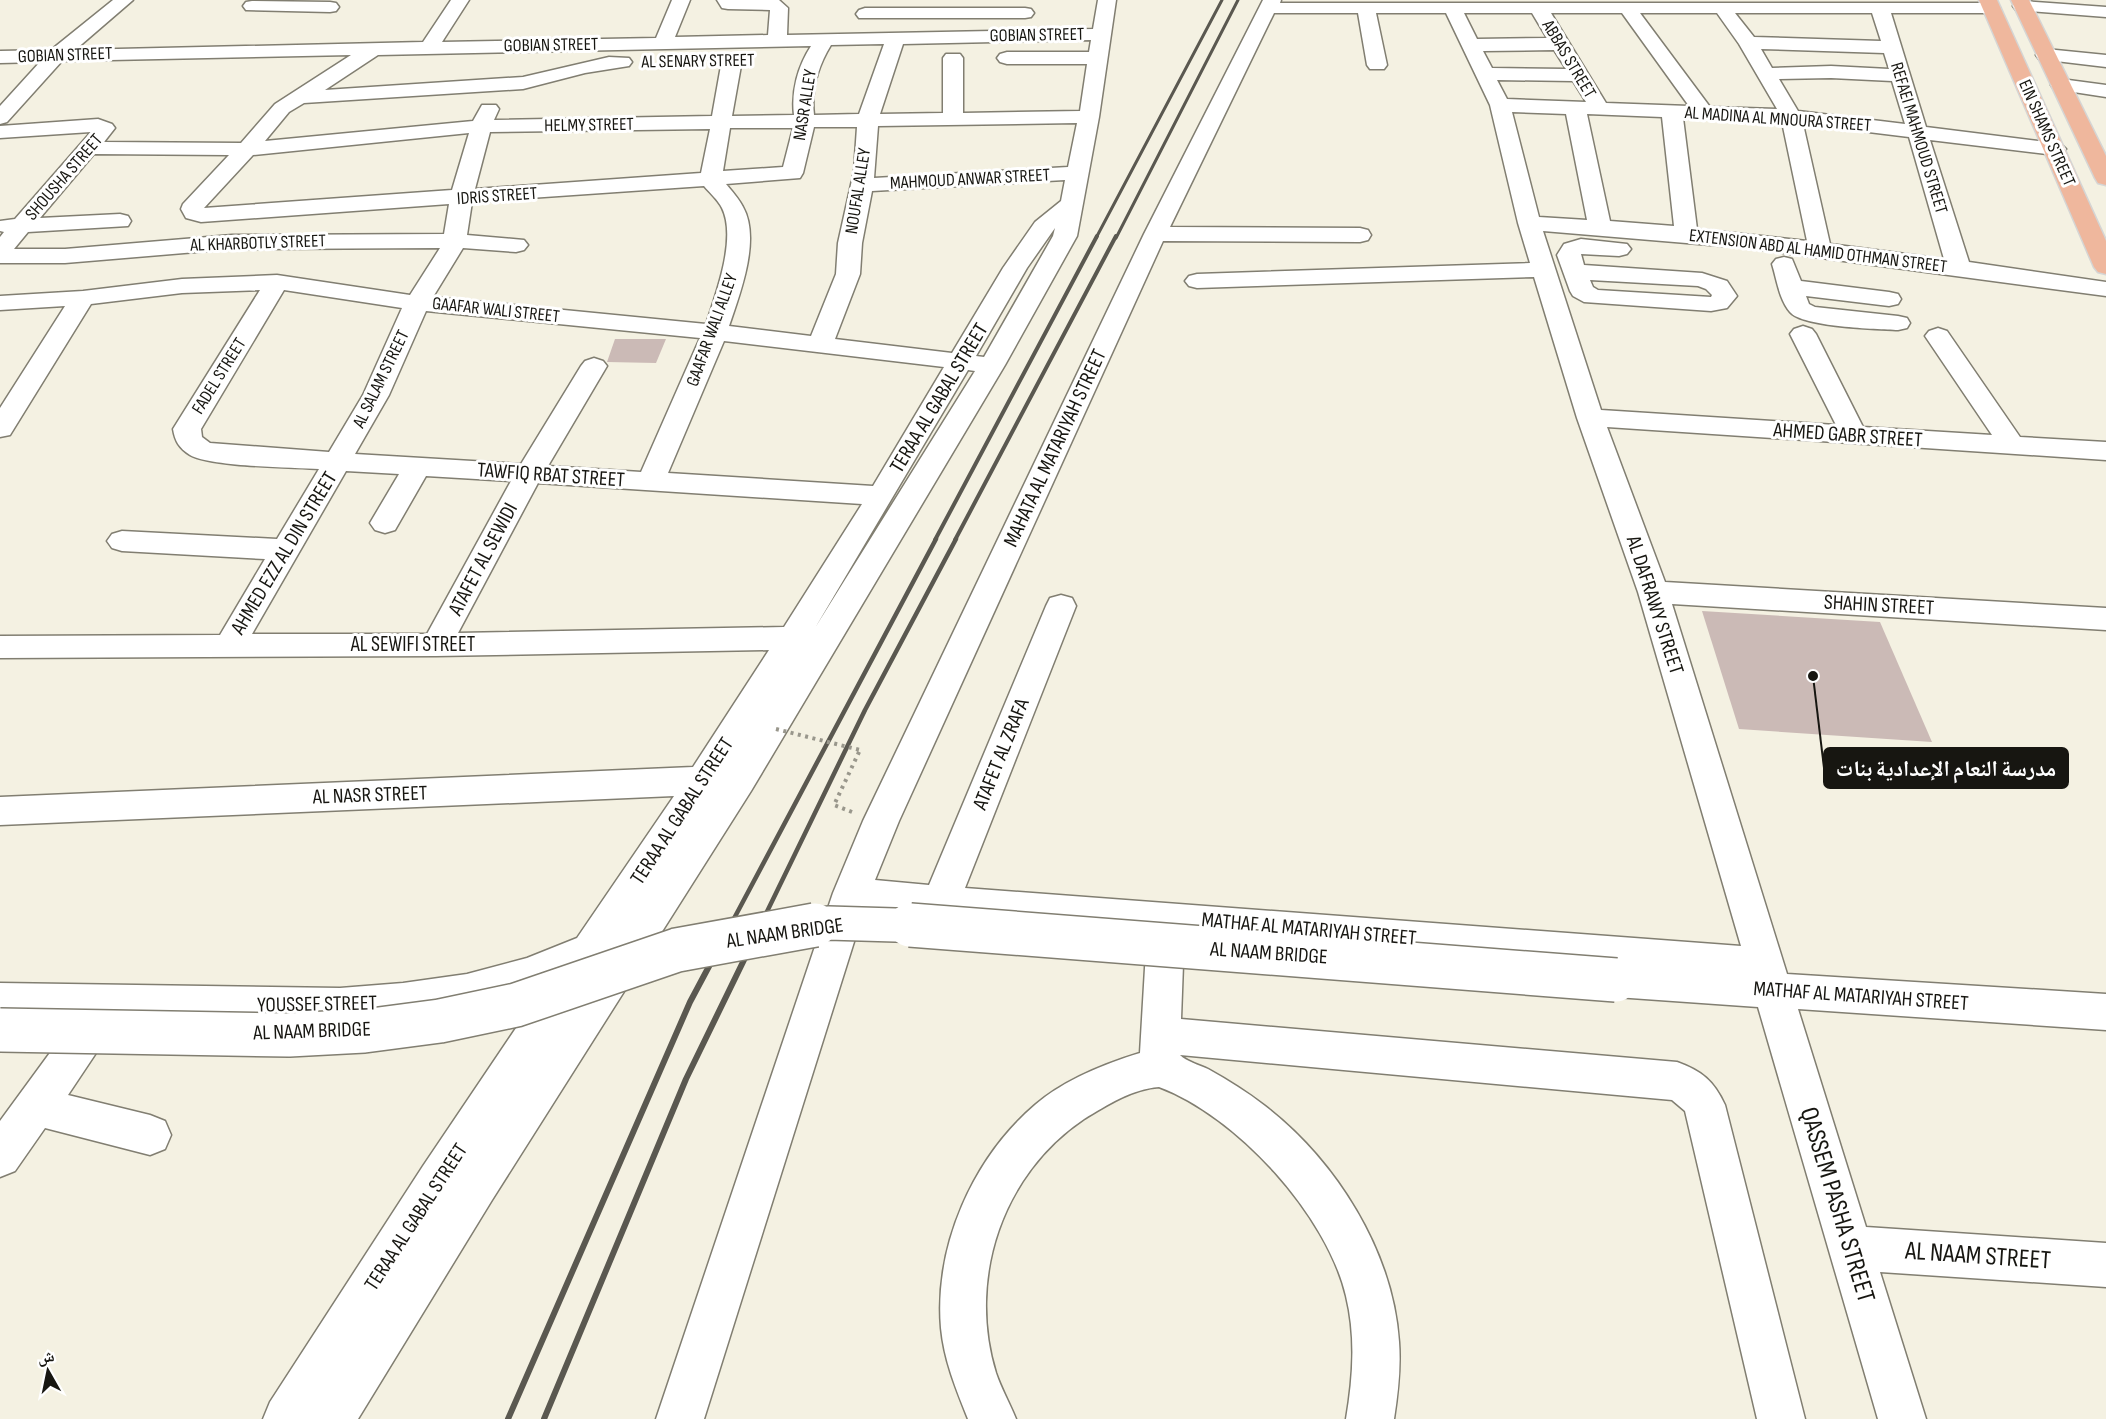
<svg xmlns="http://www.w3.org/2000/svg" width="2106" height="1419" font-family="'Sofia Sans Condensed','Noto Naskh Arabic',sans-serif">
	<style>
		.building { fill: #cbbab6 }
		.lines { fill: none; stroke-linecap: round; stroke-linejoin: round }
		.minor-casing { stroke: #817e71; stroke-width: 3 }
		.major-casing { stroke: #d5d5d4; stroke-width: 3 }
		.path { stroke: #99978c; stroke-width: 4; stroke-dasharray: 3 4.5; stroke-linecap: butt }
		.minor { fill: #fff; fill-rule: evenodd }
		.major { fill: #efb79d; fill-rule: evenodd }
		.rail-far3 { stroke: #5a5850; stroke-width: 3 }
		.rail-far2 { stroke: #5a5850; stroke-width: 4 }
		.rail-far1 { stroke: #5a5850; stroke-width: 4.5 }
		.rail { stroke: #5a5850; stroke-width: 6 }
		.minor-bridge-far1-casing { stroke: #817e71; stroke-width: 36; stroke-linecap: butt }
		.minor-bridge-casing { stroke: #817e71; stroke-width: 46; stroke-linecap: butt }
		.path-bridge { stroke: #99978c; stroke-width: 4; stroke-dasharray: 3 4.5; stroke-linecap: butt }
		.minor-bridge-far1 { stroke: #fff; stroke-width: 33 }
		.minor-bridge { stroke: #fff; stroke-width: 43 }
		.labels { text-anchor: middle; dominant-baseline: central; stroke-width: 6; stroke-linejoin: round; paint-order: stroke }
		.far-street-label { font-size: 18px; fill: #171611; stroke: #fff }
		.street-label { font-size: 21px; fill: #171611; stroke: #fff }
		.near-street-label { font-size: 26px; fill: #171611; stroke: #fff }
		.leader { fill: none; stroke: #171611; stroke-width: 2 }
		.callout-dot { fill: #171611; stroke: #fff; stroke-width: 2 }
		.callout { fill: #171611; stroke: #171611; stroke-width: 2 }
		.callout-label { font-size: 22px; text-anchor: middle; font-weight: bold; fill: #fff }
	</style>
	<rect width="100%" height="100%" fill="#f4f1e2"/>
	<!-- building -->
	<g class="building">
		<path d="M615 339H666L656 363 607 362Z"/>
		<path d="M1702 611 1880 622 1932 742 1739 729Z"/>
	</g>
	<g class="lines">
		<defs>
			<g id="minor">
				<path d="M113 0H133L75 50 423 42 451 0H469L442 42 656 38 672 0H690L675 37 768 35 770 10 728 9 722 8 717 0H779L788 8 787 35 1093 29 1098 0H1116L1099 117 1077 236 1005 365 751 791 492 1200 358 1419H263L270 1402 423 1166 545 985C409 1037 260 1022 118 1020L68 1095 150 1115 165 1121 171 1135 165 1149 150 1155 45 1128 15 1171 0 1177V1121L74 1020 0 1019V983L340 988 403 983 467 974 527 958 577 938 674 796 0 825V797L693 767 769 650 436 656 0 658V636L220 635 265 559 122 551 112 548 107 541 112 534 122 531 277 539 319 469C291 467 211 467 190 455 179 448 175 441 173 429L260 290 182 293 91 304 10 435 0 437V408L65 306 0 310V296L83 291 182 279 277 275 410 295 440 248 232 249 65 263H0V237L4 232 0 231V221L15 219 91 132 0 138V126L98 119 112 124 115 128 104 142 241 143 275 104 351 55 62 61 7 122 0 124V106L40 62 0 63V51L51 50ZM1091 40 1089 52H1007L1000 54 997 58 1000 62 1007 64H1087L1080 111 963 113V58L960 54H946L943 58V113L880 114 903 44ZM884 44 859 114 814 115C811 91 818 66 831 45ZM811 46C798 66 791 91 794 115L732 116 742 60 739 56H725L722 60 712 116 494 120 499 109 496 105H482L473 121 265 141 289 112 304 103 523 89 585 73 629 66 632 62 629 58 609 57 523 77 325 90 378 55ZM1077 123 1068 167 874 178 878 126ZM814 127H857L854 171 838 243 836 274 811 336 729 326C740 294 761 239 743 207 739 199 732 191 726 184L800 178 803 173ZM730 128H793L783 167 723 171ZM710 129 701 173 475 189 490 132ZM469 133 452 190 204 208 253 155ZM94 154 229 155 183 204 181 209 186 218 201 222 449 204 444 234 232 235 65 249H14L28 232 128 226 131 221 128 216 120 214 40 218ZM1065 180 1061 201 1035 222 1003 268 952 353 835 339 860 274 862 243 872 191ZM704 186C710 193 718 200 722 208 737 238 716 294 706 324L433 297 463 248 516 252 524 250 528 245 524 240 467 235 472 202ZM1055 228 1053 236 984 357 976 356 1027 268ZM284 290 402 308 363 395 329 452 210 443 202 437 201 429ZM426 311 700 338 641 472 548 466 607 366 603 361 594 358 585 361 581 366 521 464 355 454 389 395ZM724 341 944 367 873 486 668 473ZM968 370 975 371 815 628ZM346 471 399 474 370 523 375 530 385 533 395 530 426 476 511 481 427 634H252ZM538 483 862 504 784 627 458 633Z"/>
				<path d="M1263 0H1281L1280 3H1991L1997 4 2000 8 1997 12 1991 13H1891L1926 127 2055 143 2062 145 2066 149 2062 153 2055 155 1930 140 1969 262 2106 282V296L1746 248 1543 231 1601 410 1836 425 1790 334 1794 329 1803 326 1812 329 1816 334 1863 427 1992 435 1925 336 1929 331 1938 328 1947 331 2020 437 2106 442V460L1607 427 1665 582 2106 608V630L1672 604 1787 974 2106 994V1030L1798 1009 1866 1227 2106 1243V1287L1880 1272 1926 1419H1878L1758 1007 1616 997 1602 992 1597 980 1602 969 1184 937 1181 1019 1677 1062C1702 1071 1714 1081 1725 1105L1805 1419H1757L1685 1111 1672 1100 1180 1055C1186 1061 1199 1065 1208 1069 1228 1080 1247 1092 1265 1106 1336 1161 1393 1251 1399 1342 1401 1368 1398 1393 1394 1419H1346C1353 1378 1356 1337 1346 1296 1327 1215 1237 1116 1159 1087 1132 1089 1107 1105 1084 1119 1002 1174 967 1279 996 1373 1001 1388 1010 1404 1016 1419H968C956 1389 944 1360 941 1328 934 1246 973 1158 1035 1105 1064 1080 1104 1064 1140 1053L1147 934 864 910 704 1419H656L833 893 863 821 1144 234ZM1274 13H1358L1367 65 1370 69H1384L1387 65 1376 13H1446L1490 105 1518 223 1530 263 1197 274 1189 276 1185 281 1189 286 1197 288 1534 277 1577 418 1638 592 1741 946 965 888 1076 606 1072 598 1061 595 1050 598 1046 606 929 885 875 880 899 821 1163 241 1360 242 1368 240 1371 235 1368 230 1360 228 1170 227ZM1464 13H1532L1547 38 1477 39ZM1551 13H1622L1689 106 1606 103ZM1640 13H1717L1739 44 1777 109 1710 107ZM1735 13H1872L1881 41 1754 37ZM1761 49 1884 53 1889 69 1831 66 1772 68ZM1554 50 1566 69 1492 68 1483 51ZM1831 78 1892 81 1905 124 1798 111 1779 79ZM1497 80 1573 81 1586 102 1507 99ZM1512 112 1566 114 1587 220 1539 217ZM1587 114 1662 117 1674 226 1610 221ZM1683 118 1782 122 1807 241 1697 229ZM1803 124 1909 137 1944 259 1830 244Z"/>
				<path d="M252 1 330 2 336 3 339 7 336 11 330 12 246 10 243 6 246 2Z"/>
				<path d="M2022 1 2106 7V17L2016 10 2013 6 2016 2Z"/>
				<path d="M865 8H1025L1031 9 1034 13 1031 17 1025 18H859L856 14 859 10Z"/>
				<path d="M2046 49 2106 55V67L2039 59 2036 55 2039 51Z"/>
				<path d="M2061 79 2106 85V97L2054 89 2051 85 2054 81Z"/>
				<path d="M1581 239 1627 244 1631 249 1627 254 1619 256 1581 254 1584 265 1702 273 1727 281 1737 296 1727 308 1711 311 1584 302 1573 296 1570 291 1557 255 1564 244ZM1590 280 1698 286 1706 289 1712 295 1711 297 1598 290 1593 287Z"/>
				<path d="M1784 257 1792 259 1801 281 1889 292 1898 294 1901 299 1898 304 1889 306 1806 296 1809 304 1815 307 1898 316 1907 318 1910 323 1907 328 1898 330C1877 329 1802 327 1790 312 1779 299 1777 280 1772 264L1776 259Z"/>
			</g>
			<g id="major">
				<path d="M1979 0H1997L2106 241V274L2098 272 2094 267Z"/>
				<path d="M2011 0H2029L2106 156V185L2098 183 2095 178Z"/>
			</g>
		</defs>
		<!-- minor casing -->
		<use href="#minor" class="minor-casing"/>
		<!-- major casing -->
		<use href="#major" class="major-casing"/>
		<!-- path -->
		<path class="path" d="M852 812 834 805 860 750"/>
		<!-- minor -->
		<use href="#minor" class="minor"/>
		<!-- major -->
		<use href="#major" class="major"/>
		<!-- rail-far3 -->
		<g class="rail-far3">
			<path d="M1096 238 1222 0"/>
			<path d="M1116 238 1238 0"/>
		</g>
		<!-- rail-far2 -->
		<g class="rail-far2">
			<path d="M935 540 1097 236"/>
			<path d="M955 540 1116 236"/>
		</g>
		<!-- rail-far1 -->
		<g class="rail-far1">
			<path d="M730 926 936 539"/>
			<path d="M760 926 865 710 956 539"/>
		</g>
		<!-- rail -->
		<g class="rail">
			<path d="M508 1419 690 1002 731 925"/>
			<path d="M544 1419 686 1079 761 925"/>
		</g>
		<defs>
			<path id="minor-bridge-far1" d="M805 926 828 923 929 926"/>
			<g id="minor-bridge">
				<path d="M910 925 1616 980"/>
				<path d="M0 1030 289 1035 364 1031 440 1021 516 1005 677 950 815 925"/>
			</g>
		</defs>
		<!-- minor-bridge-far1 casing -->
		<use href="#minor-bridge-far1" class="minor-bridge-far1-casing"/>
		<!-- minor-bridge casing -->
		<use href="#minor-bridge" class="minor-bridge-casing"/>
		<!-- path-bridge -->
		<path class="path-bridge" d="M776 729 860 750"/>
		<!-- minor-bridge-far1 -->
		<use href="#minor-bridge-far1" class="minor-bridge-far1"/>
		<!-- minor-bridge -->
		<use href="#minor-bridge" class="minor-bridge"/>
	</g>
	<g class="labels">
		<!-- far-street labels -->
		<g class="far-street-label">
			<text transform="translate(1037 35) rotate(-1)">GOBIAN STREET</text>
			<text transform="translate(551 45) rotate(-1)">GOBIAN STREET</text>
			<text transform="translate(65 55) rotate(-2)">GOBIAN STREET</text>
			<text transform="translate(1569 59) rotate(59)">ABBAS STREET</text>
			<text transform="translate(698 61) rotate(-1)">AL SENARY STREET</text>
			<text transform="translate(805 105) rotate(-81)">NASR ALLEY</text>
			<text transform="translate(1778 119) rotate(4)">AL MADINA AL MNOURA STREET</text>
			<text transform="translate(589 125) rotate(-1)">HELMY STREET</text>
			<text transform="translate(2047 133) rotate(66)">EIN SHAMS STREET</text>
			<text transform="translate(1919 138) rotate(73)">REFAEI MAHMOUD STREET</text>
			<text transform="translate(64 177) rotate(-49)">SHOUSHA STREET</text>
			<text transform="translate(970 179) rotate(-3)">MAHMOUD ANWAR STREET</text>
			<text transform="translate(858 191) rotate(-81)">NOUFAL ALLEY</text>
			<text transform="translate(497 196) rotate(-4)">IDRIS STREET</text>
			<text transform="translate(258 243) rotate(-2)">AL KHARBOTLY STREET</text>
			<text transform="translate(1818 251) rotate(7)">EXTENSION ABD AL HAMID OTHMAN STREET</text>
			<text transform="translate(496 310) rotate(6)">GAAFAR WALI STREET</text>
			<text transform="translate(712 330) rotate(-70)">GAAFAR WALI ALLEY</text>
			<text transform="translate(219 376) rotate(-58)">FADEL STREET</text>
			<text transform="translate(381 379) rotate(-64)">AL SALAM STREET</text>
		</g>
		<!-- street labels -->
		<g class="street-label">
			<text transform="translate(939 398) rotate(-59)">TERAA AL GABAL STREET</text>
			<text transform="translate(1848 435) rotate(4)">AHMED GABR STREET</text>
			<text transform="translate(1055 448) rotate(-65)">MAHATA AL MATARIYAH STREET</text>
			<text transform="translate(551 475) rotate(4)">TAWFIQ RBAT STREET</text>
			<text transform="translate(284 553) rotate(-59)">AHMED EZZ AL DIN STREET</text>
			<text transform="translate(483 559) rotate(-62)">ATAFET AL SEWIDI</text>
			<text transform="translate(1655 605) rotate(72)">AL DAFRAWY STREET</text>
			<text transform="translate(1879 605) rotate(3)">SHAHIN STREET</text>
			<text x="413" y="644">AL SEWIFI STREET</text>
			<text transform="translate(1001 754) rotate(-68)">ATAFET AL ZRAFA</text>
			<text transform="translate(370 795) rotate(-2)">AL NASR STREET</text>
			<text transform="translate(682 811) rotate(-57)">TERAA AL GABAL STREET</text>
			<text transform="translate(1309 929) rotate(5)">MATHAF AL MATARIYAH STREET</text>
			<text transform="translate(785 933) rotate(-8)">AL NAAM BRIDGE</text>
			<text transform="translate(1269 953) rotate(4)">AL NAAM BRIDGE</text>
			<text transform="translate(1861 996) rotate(4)">MATHAF AL MATARIYAH STREET</text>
			<text transform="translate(317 1004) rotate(-1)">YOUSSEF STREET</text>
			<text transform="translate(312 1031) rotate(-2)">AL NAAM BRIDGE</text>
			<text transform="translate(416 1217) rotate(-57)">TERAA AL GABAL STREET</text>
		</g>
		<!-- near-street labels -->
		<g class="near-street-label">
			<text transform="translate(1837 1205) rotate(73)">QASSEM PASHA STREET</text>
			<text transform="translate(1978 1256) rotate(4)">AL NAAM STREET</text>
		</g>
	</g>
	<!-- callouts -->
	<path class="leader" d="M1813 676L1824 768"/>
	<circle class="callout-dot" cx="1813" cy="676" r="6"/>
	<rect class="callout" x="1824" y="748" width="244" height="40" rx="6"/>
	<g class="callout-label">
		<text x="1946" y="776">مدرسة النعام الإعدادية بنات</text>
	</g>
	<!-- north arrow -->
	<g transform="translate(48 1371) rotate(351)" stroke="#ffffff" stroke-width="4.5" paint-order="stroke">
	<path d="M0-4.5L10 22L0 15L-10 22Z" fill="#171611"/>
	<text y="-9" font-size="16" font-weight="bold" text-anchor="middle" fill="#171611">ش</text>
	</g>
</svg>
